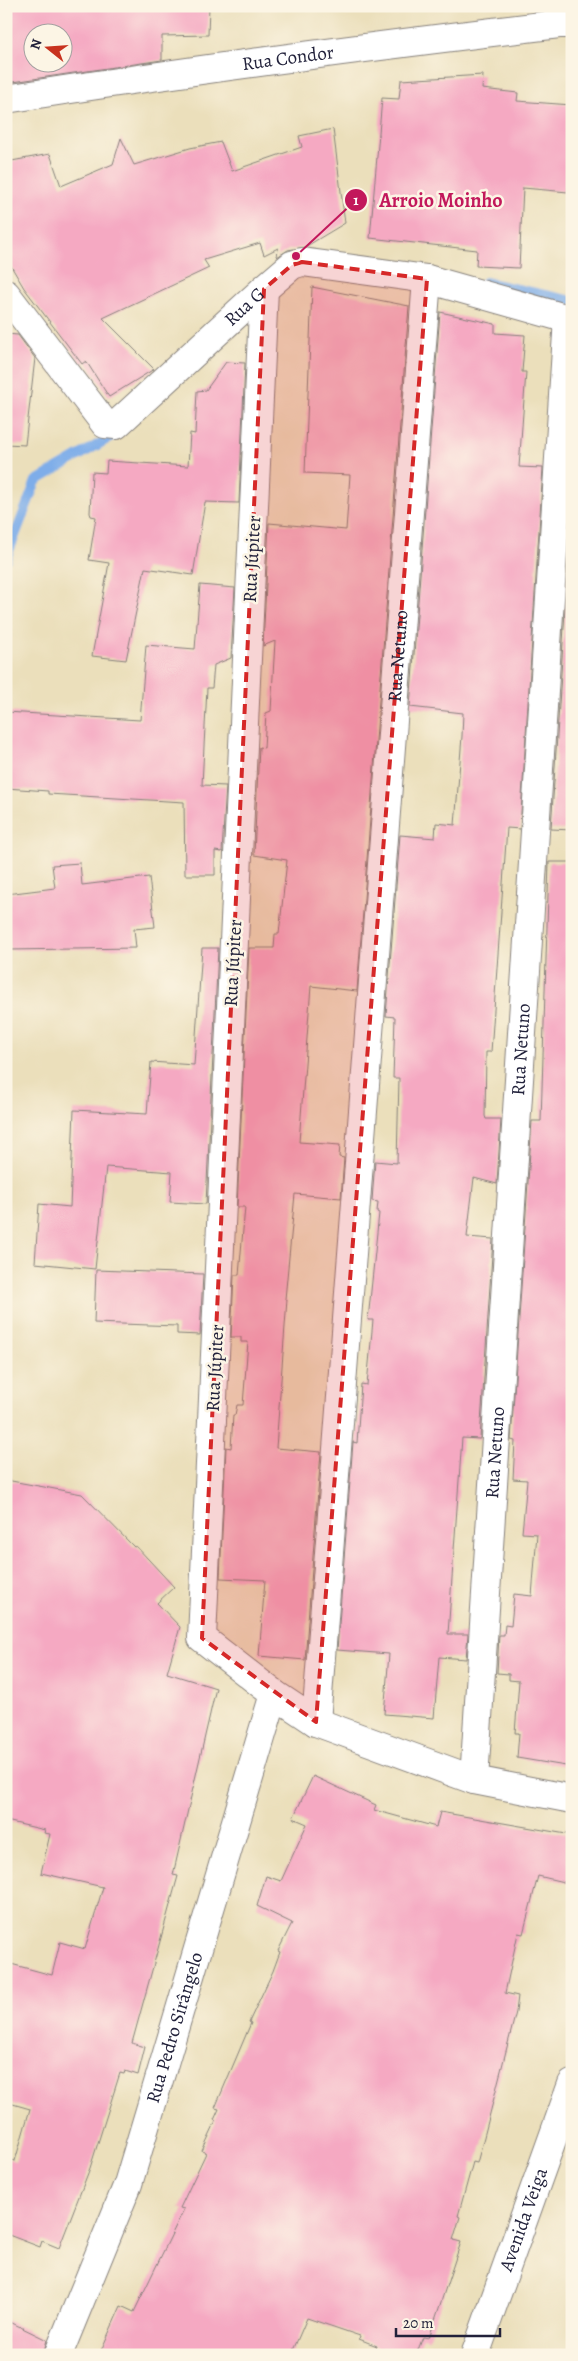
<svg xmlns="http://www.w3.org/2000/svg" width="578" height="2361" font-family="Alegreya,serif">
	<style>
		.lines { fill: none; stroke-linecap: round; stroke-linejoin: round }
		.stream { stroke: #7eade9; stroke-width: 10 }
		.building { fill: #f5a9c2; fill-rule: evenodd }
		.minor-casing { stroke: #86807b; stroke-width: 30 }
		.minor { stroke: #fff; stroke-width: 28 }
		.marked { fill: #d62828; fill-opacity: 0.2; stroke: #d62828; stroke-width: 4; stroke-dasharray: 10 6; stroke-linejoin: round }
		.labels { text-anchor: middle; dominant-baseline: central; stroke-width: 5; stroke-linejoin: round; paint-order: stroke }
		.street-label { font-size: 19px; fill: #22223b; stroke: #fcf5e5 }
		.leader { fill: none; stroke: #c2185b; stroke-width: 2 }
		.callout-dot { fill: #c2185b; stroke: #fcf5e5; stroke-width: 2 }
		.mark-label { font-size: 15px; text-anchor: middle; font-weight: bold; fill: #fff }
		.callout-label { font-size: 20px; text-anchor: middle; font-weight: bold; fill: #c2185b; stroke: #fcf5e5; stroke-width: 5; stroke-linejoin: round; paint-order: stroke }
	</style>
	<rect width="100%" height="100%" fill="#fcf5e5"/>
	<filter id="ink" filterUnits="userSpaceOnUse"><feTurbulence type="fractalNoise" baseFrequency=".02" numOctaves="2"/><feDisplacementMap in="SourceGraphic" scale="10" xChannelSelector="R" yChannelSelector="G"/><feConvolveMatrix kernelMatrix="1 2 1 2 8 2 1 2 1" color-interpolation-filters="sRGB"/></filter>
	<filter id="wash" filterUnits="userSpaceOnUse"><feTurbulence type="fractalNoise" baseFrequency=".0096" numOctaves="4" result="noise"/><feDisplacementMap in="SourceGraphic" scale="20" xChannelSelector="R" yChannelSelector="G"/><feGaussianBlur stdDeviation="1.12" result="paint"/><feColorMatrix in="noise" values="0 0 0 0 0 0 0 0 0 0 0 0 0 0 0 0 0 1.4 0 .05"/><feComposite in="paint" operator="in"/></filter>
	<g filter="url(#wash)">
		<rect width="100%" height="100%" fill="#ebdfbb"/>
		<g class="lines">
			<!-- stream -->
			<g class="stream">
				<path d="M485 282 572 301"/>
				<path d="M6 559 36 481 116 434 119 429"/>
			</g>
		</g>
		<g id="blocks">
			<!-- building -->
			<g class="building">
				<path d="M6 6H209L208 35 162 36V60L6 83ZM32 32H62V62H32Z"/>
				<path d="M483 75 482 89 518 93 517 101 572 105V168L570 167 568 192 523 188 519 268 476 266 477 250 370 238 382 98 399 99 401 80Z"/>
				<path d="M333 129 345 223 305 247 288 250 277 257 278 248 264 255 260 243 204 260 209 268 103 318 154 369 109 397 86 361 82 364 24 288 8 261 6 162 50 154 61 186 113 164 121 138 134 165 190 148 221 142 232 171 302 147 299 136Z"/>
				<path d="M312 287 409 306 357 991 311 986 299 1142 340 1145 339 1157 344 1158 341 1198 295 1194 285 1299H287L276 1448 321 1452 305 1660 259 1656 265 1580 220 1578 226 1447 231 1448 233 1415H235L237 1405H243L248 1342H241V1337H231L234 1275H239L245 1207H237L249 948H274L275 934H279L287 860 254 855 259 747 264 748 266 713 271 711 275 641 263 646 269 523 346 530 350 475 305 473Z"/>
				<path d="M440 312 495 324V333L525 335 522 372H526L519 467 543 468 520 829 507 828 491 1052H486L485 1116 486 1119H501L497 1184 474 1178 467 1237 493 1239 480 1439 462 1438 448 1634H468L466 1659 439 1657 434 1718 384 1714 389 1654 337 1650 353 1442 357 1443 361 1384 367 1385 373 1320H368L379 1213 377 1212 378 1202 372 1201 375 1161 397 1163 399 1078H393L395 1017 386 1016 400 835 435 838 436 823 455 825 462 736 463 713 410 707Z"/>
				<path d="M6 334 18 335 35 358 25 445 6 444Z"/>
				<path d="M226 362 245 363 239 503 205 502 193 575 145 568 126 660 92 656 109 563 89 560 96 517 91 516 90 513 92 472 106 473 107 461 188 466 190 433 195 434 197 391 206 390Z"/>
				<path d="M572 503V830L551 829Z"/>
				<path d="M200 585 235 588 231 658 214 665 212 688H207L202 785 226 786 222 852 215 851V875H185L184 802 48 794V791L6 788V712L140 720 146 645 195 649Z"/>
				<path d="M549 862H572V1767L517 1758 519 1733H515L519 1681 509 1680V1674L497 1673 499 1635H504L505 1625 511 1626 514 1594 532 1596 537 1534 522 1533 527 1480 513 1479 515 1441 511 1440 532 1121H541Z"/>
				<path d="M80 863 82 885 149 877 155 927 134 929 136 948 10 950 6 894 55 888 52 865Z"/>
				<path d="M202 948H218L206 1204 170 1202 172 1172 106 1167 95 1269 35 1263 39 1204 70 1207 74 1110 147 1114 151 1062 194 1065Z"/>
				<path d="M96 1270 203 1274 200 1335 177 1334V1326L94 1323Z"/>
				<path d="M6 1480 82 1494 134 1547 136 1546 174 1587 157 1603 180 1627 167 1673 216 1688 173 1875 178 1876 132 2043 145 2047 138 2075 125 2071 124 2074 120 2073 90 2168 59 2248 42 2241 40 2247 6 2234V2158L15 2161 30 2109 6 2102V1983L11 1964 52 1975 60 1942 85 1949 103 1887 41 1873 50 1834 44 1833 45 1830 6 1821Z"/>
				<path d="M313 1776 376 1805 374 1810 436 1827 440 1812 572 1835V1884L538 1876 523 1934 518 1933 505 1993 518 1996 516 2012 484 2137 477 2163 473 2162 458 2216 460 2217 453 2240 461 2242 429 2338 423 2337 416 2355H374L377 2346 359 2339 360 2336 307 2318 291 2355H99L121 2306 134 2312 184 2209 180 2208 206 2153 202 2151 216 2121 214 2120 219 2109 215 2108 251 2023 249 2022 273 1971 280 1952 278 1951 292 1923 257 1906 266 1876 281 1881 307 1824 293 1818Z"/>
				<path d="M6 2320 47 2340 43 2355H6Z"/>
			</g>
		</g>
	</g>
	<g filter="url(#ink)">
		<use href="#blocks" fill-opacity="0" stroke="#86807b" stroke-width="1"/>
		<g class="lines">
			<defs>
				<g id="minor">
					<path id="s1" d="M6 99C190 70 374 46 559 24H572"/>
					<path d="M264 289 202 1638 274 1694 316 1722 474 1780 572 1799"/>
					<path id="s2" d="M6 294 105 424 116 425 264 289 292 265 302 262 427 279 572 320"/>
					<path id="s3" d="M316 1722 427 279"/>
					<path id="s4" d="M474 1780 568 318"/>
					<path id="s5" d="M58 2355 128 2184 274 1694"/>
					<path id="s6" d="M475 2355 572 2084"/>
				</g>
			</defs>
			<!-- minor casing -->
			<use href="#minor" class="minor-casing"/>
			<!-- minor -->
			<use href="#minor" class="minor"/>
		</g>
	</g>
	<!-- marked area -->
	<path class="marked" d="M302 262 427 279 316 1722 202 1638 264 289 292 265Z"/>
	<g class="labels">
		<!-- street labels -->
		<g class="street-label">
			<text stroke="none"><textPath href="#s1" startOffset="285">Rua Condor</textPath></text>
			<text stroke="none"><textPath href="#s2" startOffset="349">Rua G</textPath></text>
			<text transform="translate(252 559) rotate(-87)">Rua Júpiter</text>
			<text stroke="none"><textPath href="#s3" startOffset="1069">Rua Netuno</textPath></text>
			<text transform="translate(233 963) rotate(-87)">Rua Júpiter</text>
			<text stroke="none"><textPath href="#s4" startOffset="732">Rua Netuno</textPath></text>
			<text transform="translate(215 1368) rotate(-87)">Rua Júpiter</text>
			<text stroke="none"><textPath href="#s4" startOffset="328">Rua Netuno</textPath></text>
			<text stroke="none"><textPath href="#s5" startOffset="348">Rua Pedro Sirângelo</textPath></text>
			<text stroke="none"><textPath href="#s6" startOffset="144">Avenida Veiga</textPath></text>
		</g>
	</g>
	<!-- callouts -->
	<path class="leader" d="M296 256L356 200"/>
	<g class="callout-dot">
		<circle cx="296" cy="256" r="5"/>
		<circle cx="356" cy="200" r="12"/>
	</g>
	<g class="mark-label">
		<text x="356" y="205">1</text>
	</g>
	<g class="callout-label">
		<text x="441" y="207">Arroio Moinho</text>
	</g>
	<!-- margin -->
	<rect width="578" height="2361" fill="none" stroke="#fcf5e5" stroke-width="25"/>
	<!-- north arrow -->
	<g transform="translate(48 48) rotate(287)"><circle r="24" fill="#fcf5e5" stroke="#a5a1a1"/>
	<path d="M0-4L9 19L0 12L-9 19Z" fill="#c8321e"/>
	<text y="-8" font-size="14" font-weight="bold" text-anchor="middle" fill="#22223b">N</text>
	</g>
	<!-- scale -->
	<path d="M396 2328v8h104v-8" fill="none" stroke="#22223b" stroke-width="2.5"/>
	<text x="403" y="2328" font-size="15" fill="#22223b" stroke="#fcf5e5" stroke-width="4" paint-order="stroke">20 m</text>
</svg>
